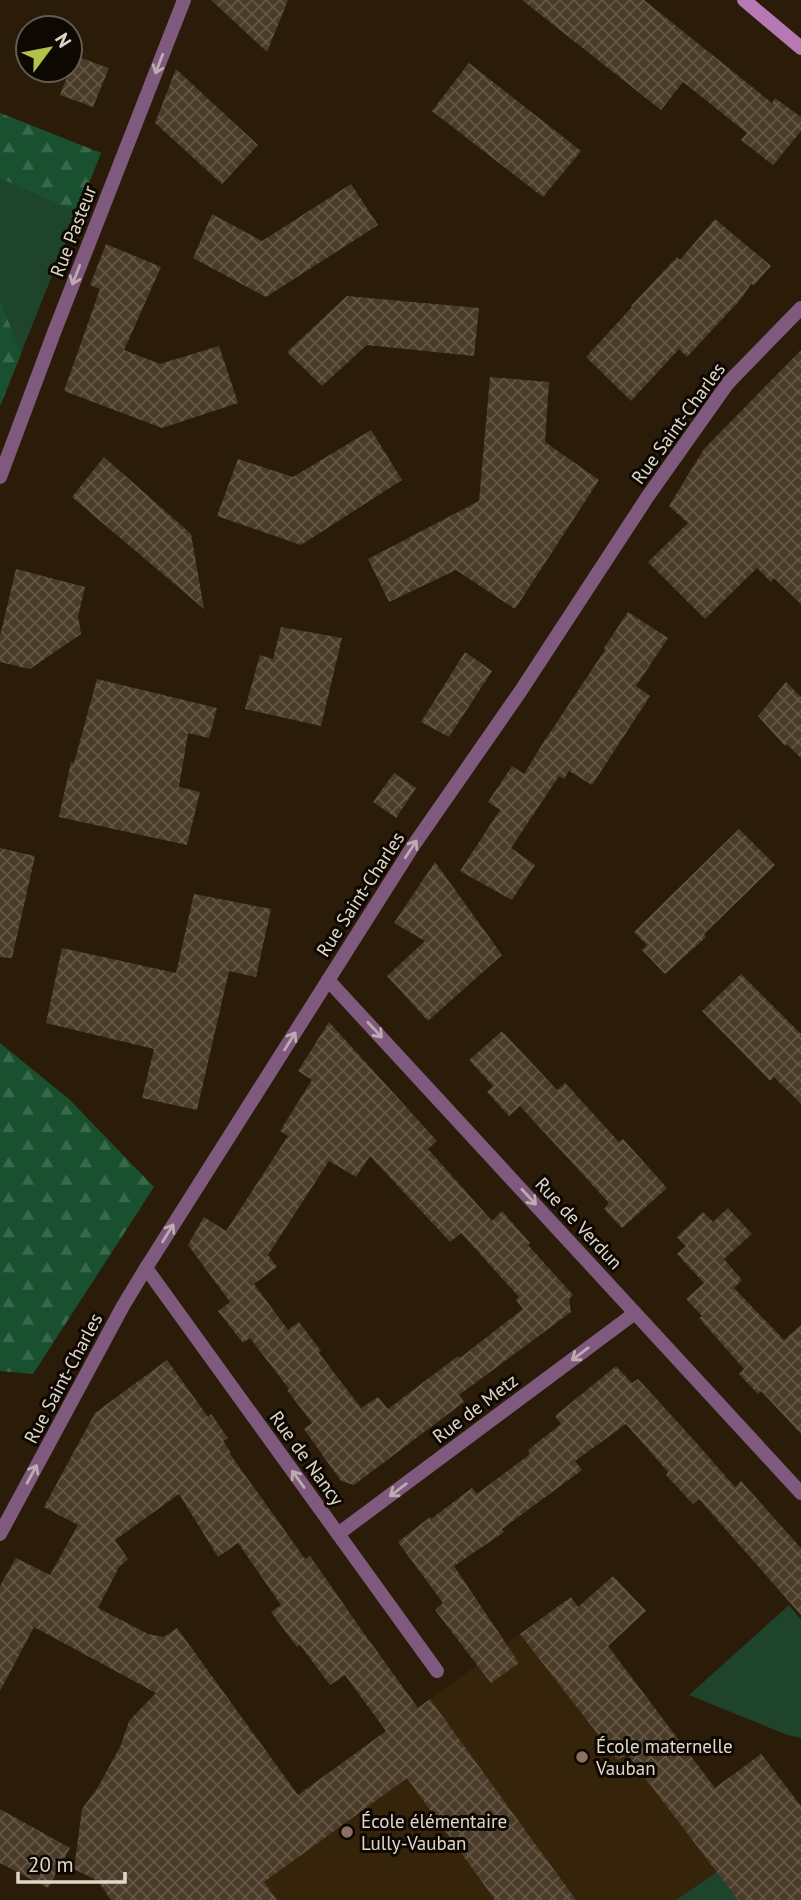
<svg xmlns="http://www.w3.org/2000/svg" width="801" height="1900" font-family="'PT Sans',sans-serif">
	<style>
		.built { fill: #36240a }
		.green { fill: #1e442b }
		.forest { fill: url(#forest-firs) }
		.building { fill: url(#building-cross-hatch); fill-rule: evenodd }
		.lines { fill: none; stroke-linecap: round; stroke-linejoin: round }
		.minor { stroke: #7f597e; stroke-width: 14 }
		.secondary { stroke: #b679b4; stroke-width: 14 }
		.oneway { stroke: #beabb0 }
		.education-dot { fill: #8d6e63; stroke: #0e0803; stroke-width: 2.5 }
		.labels { text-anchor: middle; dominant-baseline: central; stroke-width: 6; stroke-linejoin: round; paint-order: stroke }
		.street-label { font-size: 19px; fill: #e0d7cb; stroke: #0e0803 }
		.poi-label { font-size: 19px; fill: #e0d7cb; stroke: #0e0803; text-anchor: start }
	</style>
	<defs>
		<pattern id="forest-firs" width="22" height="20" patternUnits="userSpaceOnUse" patternTransform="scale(1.75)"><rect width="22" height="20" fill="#19502f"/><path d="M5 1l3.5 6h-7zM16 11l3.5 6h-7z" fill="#3a684c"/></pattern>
		<pattern id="building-cross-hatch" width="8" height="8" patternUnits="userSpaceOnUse" patternTransform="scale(1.75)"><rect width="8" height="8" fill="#4a3c28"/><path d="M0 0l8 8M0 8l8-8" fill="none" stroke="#645746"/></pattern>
	</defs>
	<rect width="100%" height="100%" fill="#2a1c09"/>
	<!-- built -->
	<g class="built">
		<path d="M571 1597 733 1813 780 1829 676 1900H576L430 1699Z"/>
		<path d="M407 1778 495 1900H155L392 1788Z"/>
	</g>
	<!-- green -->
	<g class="green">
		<path d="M0 113 101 153 0 406Z"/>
		<path d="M789 1605 801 1620V1738L787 1735 689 1695Z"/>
		<path d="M801 1814 766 1900H676Z"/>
	</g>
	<!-- forest -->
	<g class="forest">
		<path d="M0 113 101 153 77 212 0 178Z"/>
		<path d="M0 300 21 354 0 406Z"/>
		<path d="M0 1043 69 1099 154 1187 33 1374 0 1371Z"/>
	</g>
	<!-- building -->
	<g class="building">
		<path d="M211 0H288L267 52Z"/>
		<path d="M522 0H644L772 103 775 98 801 117V131L773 165 741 140 747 133 683 82 661 110Z"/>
		<path d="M75 56 109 68 93 107 60 95Z"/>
		<path d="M469 63 581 151 543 197 432 111Z"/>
		<path d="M176 69 258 145 222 184 155 123Z"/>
		<path d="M351 184 378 225 266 297 193 258 212 214 262 241Z"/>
		<path d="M715 219 771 266 754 285 751 284 740 300 687 357 679 349 631 401 586 357 632 307 631 306 677 257 680 260Z"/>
		<path d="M106 244 161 267 124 350 160 364 219 346 238 403 162 428 64 391 100 289 90 285Z"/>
		<path d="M347 296 479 308 474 356 367 345 322 386 287 352Z"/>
		<path d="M801 350V604L774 578 771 582 757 568 705 619 648 562 688 523 669 506 704 449Z"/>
		<path d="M490 377 549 382 545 442 599 480 515 609 456 570 389 602 368 559 479 501Z"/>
		<path d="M371 430 402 480 301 545 217 516 238 459 293 477Z"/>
		<path d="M104 457 191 534 204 609 72 497Z"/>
		<path d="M16 569 85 587 78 616 81 634 30 669 0 662V636Z"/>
		<path d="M628 612 668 638 636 686 650 696 592 785 569 771 564 779 559 776 511 848 535 865 512 900 460 871 500 810 488 802 512 766 524 774 543 743 605 650 604 648Z"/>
		<path d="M281 627 342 638 321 726 245 709 260 655 273 659Z"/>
		<path d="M465 652 492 671 449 737 421 722Z"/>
		<path d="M97 679 217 708 209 738 188 733 179 787 200 792 187 845 59 817 71 762 74 763Z"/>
		<path d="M786 682 801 697V758L787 744 785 746 758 716Z"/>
		<path d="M394 773 416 788 396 818 373 802Z"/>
		<path d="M739 829 775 865 704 934 706 937 665 974 642 950 647 945 634 932Z"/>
		<path d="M0 848 35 856 12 958 0 957Z"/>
		<path d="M435 862 502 955 428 1021 387 976 425 941 394 923Z"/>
		<path d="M194 894 271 909 256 977 229 971 197 1110 142 1098 154 1049 46 1023 62 948 176 973Z"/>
		<path d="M741 974 801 1034V1104L774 1077 770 1081 702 1011Z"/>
		<path d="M329 1022 437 1141 428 1149 492 1221 502 1211 530 1243 528 1245 573 1295 569 1299 571 1312 459 1395 464 1402 354 1485 341 1481 304 1429 312 1423 287 1390 289 1389 250 1338 243 1343 218 1311 230 1302 188 1245 204 1217 226 1231 288 1136 280 1131 312 1080 298 1071ZM370 1156 450 1242 461 1233 519 1297 516 1300 523 1309 460 1358 458 1356 388 1409 378 1397 361 1408 319 1353 321 1351 299 1322 288 1330 254 1284 277 1267 268 1255 329 1161 356 1177Z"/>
		<path d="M502 1031 557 1090 565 1083 619 1142 623 1139 667 1188 622 1228 604 1209 609 1203 520 1106 509 1116 487 1092 493 1086 469 1060Z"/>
		<path d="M728 1208 752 1234 724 1259 742 1280 734 1288 784 1340 801 1325V1434L761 1391 758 1394 739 1374 744 1369 699 1318 702 1316 686 1299 704 1283 677 1254 686 1246 677 1237 703 1212 713 1222Z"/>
		<path d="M167 1360 208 1417 211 1414 228 1438 223 1441 231 1453 230 1454 305 1559 310 1556 363 1632 418 1708 430 1699 576 1900H495L407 1778 264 1882 277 1900H111L98 1881 74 1869 82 1809 97 1789 121 1745 129 1721 156 1693 34 1627 0 1691V1586L16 1558 50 1575 78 1525 44 1507 95 1413ZM179 1494 218 1557 238 1543 281 1605 271 1612 297 1647 300 1645 330 1685 345 1675 386 1731 298 1795 177 1628 164 1637 148 1634 98 1608 119 1567 128 1559 115 1540Z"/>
		<path d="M616 1366 632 1383 638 1379 693 1439 735 1487 741 1481 801 1548V1615L699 1499 693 1504 666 1475 668 1472 626 1424 575 1461 582 1470 502 1529 504 1532 454 1566 519 1663 491 1683 435 1610 443 1603 398 1542 430 1517 431 1519 472 1488 477 1494 530 1454 528 1450 561 1424 555 1416Z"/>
		<path d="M613 1576 646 1611 608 1646 715 1788 761 1754 801 1806V1900H738L627 1754 618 1760 520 1634 571 1597 578 1607Z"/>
		<path d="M0 1809 70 1848 48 1888 0 1863Z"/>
	</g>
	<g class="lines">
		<!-- minor -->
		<g class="minor">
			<path d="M0 477 55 330 184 0"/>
			<path d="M328 980 801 1493"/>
			<path d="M146 1268 437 1671"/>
			<path d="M0 1534 123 1306 146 1268 413 846 520 692 648 496 728 383 801 308"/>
			<path d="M338 1534 635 1313"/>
		</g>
		<!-- secondary -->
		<path class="secondary" d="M744 0 801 48"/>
	</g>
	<!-- one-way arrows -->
	<defs><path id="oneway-shaft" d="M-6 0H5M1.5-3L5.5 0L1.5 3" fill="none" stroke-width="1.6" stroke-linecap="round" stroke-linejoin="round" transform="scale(1.75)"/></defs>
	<g class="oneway">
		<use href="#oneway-shaft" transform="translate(159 64) rotate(111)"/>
		<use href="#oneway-shaft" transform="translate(76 275) rotate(111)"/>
		<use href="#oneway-shaft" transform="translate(411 849) rotate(-57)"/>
		<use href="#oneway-shaft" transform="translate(375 1030) rotate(47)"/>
		<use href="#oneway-shaft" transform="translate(290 1041) rotate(-58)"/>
		<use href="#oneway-shaft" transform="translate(529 1197) rotate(47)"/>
		<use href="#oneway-shaft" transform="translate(168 1233) rotate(-58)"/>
		<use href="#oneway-shaft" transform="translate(580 1354) rotate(143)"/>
		<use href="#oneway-shaft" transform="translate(32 1474) rotate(-62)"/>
		<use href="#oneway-shaft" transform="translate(298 1479) rotate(-126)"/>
		<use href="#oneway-shaft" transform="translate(398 1490) rotate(143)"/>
	</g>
	<!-- markers -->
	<g class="education-dot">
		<circle cx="582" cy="1757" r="7"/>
		<circle cx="347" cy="1832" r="7"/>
	</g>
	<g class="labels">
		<!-- street labels -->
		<g class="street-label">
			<text transform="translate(73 231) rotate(-69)">Rue Pasteur</text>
			<text transform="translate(678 423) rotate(-54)">Rue Saint-Charles</text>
			<text transform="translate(360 894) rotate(-57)">Rue Saint-Charles</text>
			<text transform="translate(579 1223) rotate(47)">Rue de Verdun</text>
			<text transform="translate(63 1378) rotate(-62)">Rue Saint-Charles</text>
			<text transform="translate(475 1408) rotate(-37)">Rue de Metz</text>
			<text transform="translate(307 1458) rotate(54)">Rue de Nancy</text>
		</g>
		<!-- poi labels -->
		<g class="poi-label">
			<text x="596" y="1746">École maternelle<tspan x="596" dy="22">Vauban</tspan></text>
			<text x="361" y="1821">École élémentaire<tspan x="361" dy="22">Lully-Vauban</tspan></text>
		</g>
	</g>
	<!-- north arrow -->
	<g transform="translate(49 49) rotate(58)"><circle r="33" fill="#0e0803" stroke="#625b53" stroke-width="2"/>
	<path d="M0-5L12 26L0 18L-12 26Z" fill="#b2c34c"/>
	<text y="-10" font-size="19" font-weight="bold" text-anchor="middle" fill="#e0d7cb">N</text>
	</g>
	<!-- scale -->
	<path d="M18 1872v10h107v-10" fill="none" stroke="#e0d7cb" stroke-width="3.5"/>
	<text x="28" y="1872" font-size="21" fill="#e0d7cb" stroke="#0e0803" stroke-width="5" paint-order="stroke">20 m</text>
</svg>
